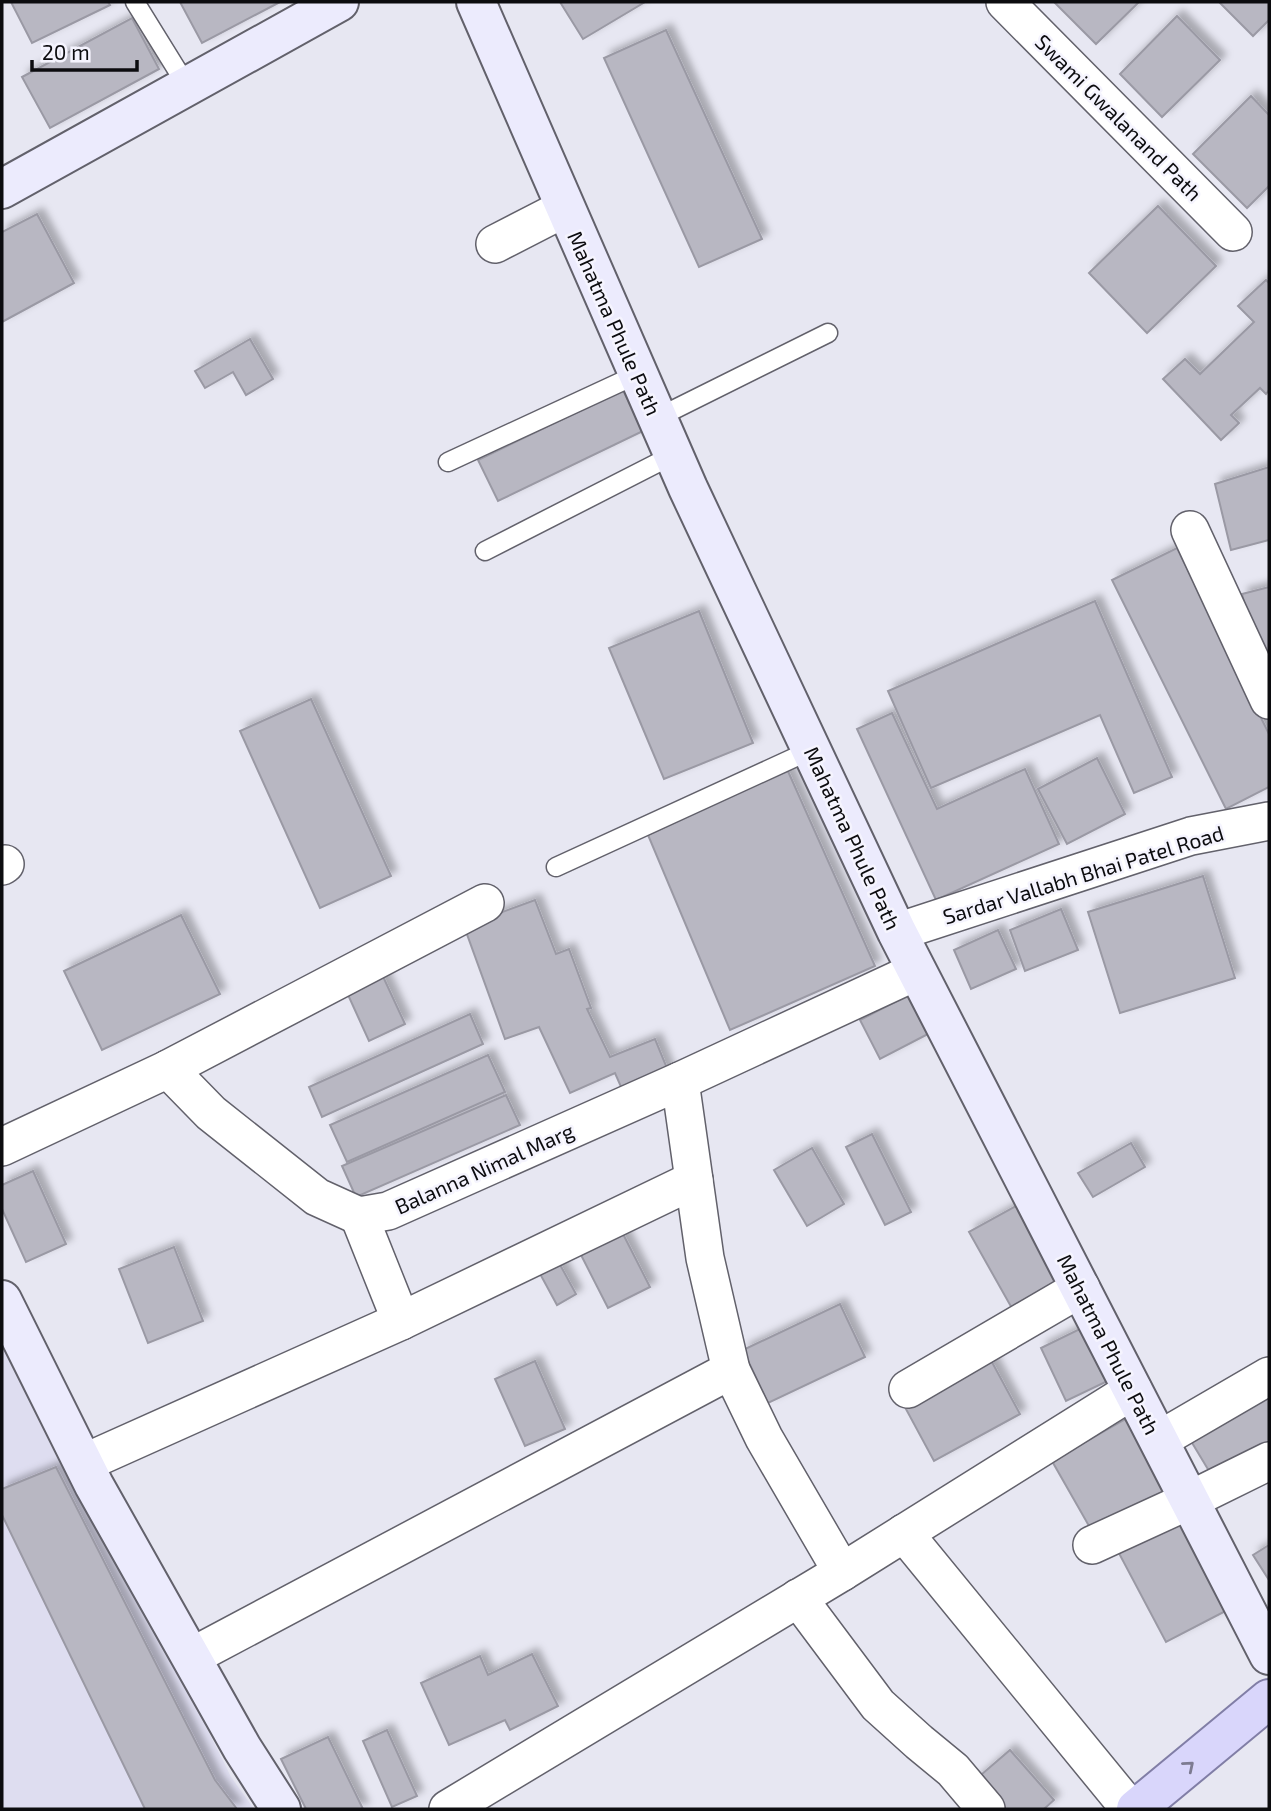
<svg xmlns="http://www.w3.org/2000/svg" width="1271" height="1811" font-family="'Exo 2',sans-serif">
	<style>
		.built { fill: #deddf0 }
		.building { fill: #b8b7c2; stroke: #9a99a4; stroke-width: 2; filter: url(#shadow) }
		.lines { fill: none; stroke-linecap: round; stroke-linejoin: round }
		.lane-casing { stroke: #62616b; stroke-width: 21 }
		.street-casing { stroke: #62616b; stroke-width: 40 }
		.secondary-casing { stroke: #62616b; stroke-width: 42 }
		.primary-casing { stroke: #817ea6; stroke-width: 42 }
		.lane { stroke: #fff; stroke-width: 18 }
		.street { stroke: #fff; stroke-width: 37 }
		.secondary { stroke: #ecebfd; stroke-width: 38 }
		.primary { stroke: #d9d6fb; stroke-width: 38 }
		.oneway { stroke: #7d7b91 }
		.labels { text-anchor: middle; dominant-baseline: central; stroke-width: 5; stroke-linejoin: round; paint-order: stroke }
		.street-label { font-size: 21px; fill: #0c0c0f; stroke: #f5f4fe }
	</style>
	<defs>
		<filter id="shadow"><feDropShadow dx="6" dy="-6" stdDeviation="3.5" flood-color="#0004"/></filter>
	</defs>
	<rect width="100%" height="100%" fill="#e7e7f2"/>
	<!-- built -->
	<path class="built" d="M2 1316 231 1777 254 1809H2Z"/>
	<!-- building -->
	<g class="building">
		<path d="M11 2H108L110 5 32 43Z"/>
		<path d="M180 2H280L202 43Z"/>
		<path d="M560 2H645L583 39Z"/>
		<path d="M1054 2H1139L1096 44Z"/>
		<path d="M1219 2H1269V20L1253 36Z"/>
		<path d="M1177 16 1220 60 1162 117 1120 74Z"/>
		<path d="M132 18 159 69 50 128 22 77Z"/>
		<path d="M666 30 762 239 699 267 604 58Z"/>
		<path d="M1251 96 1269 115V186L1247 208 1193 154Z"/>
		<path d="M1158 206 1216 266 1147 333 1089 273Z"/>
		<path d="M37 214 74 283 2 322V232Z"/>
		<path d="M1266 280 1269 283V390L1266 394 1260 388 1231 415 1239 423 1221 440 1163 379 1185 359 1200 374 1254 322 1238 306Z"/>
		<path d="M250 339 273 379 246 395 233 372 205 388 195 371Z"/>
		<path d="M623 390 643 431 498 501 478 460Z"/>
		<path d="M1269 467V540L1231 550 1215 484Z"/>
		<path d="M1177 548 1269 734V787L1226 809 1112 580Z"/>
		<path d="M1269 587V661L1260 664 1242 594Z"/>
		<path d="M1095 601 1172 777 1134 793 1100 715 931 788 888 691Z"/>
		<path d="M699 611 753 743 664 779 609 648Z"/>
		<path d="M311 699 391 876 320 908 240 731Z"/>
		<path d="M892 713 937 809 1025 769 1059 844 936 900 857 729Z"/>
		<path d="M1097 758 1125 814 1067 844 1038 789Z"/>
		<path d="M787 769 875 966 730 1030 648 835Z"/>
		<path d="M1203 876 1235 978 1120 1013 1088 912Z"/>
		<path d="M535 900 556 954 569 949 591 1008 587 1009 610 1057 655 1039 671 1078 625 1096 615 1073 570 1093 539 1027 505 1039 464 926Z"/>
		<path d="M1061 909 1078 950 1025 971 1010 930Z"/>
		<path d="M181 915 220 994 102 1050 64 971Z"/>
		<path d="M998 930 1016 969 971 989 954 950Z"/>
		<path d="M380 970 405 1024 369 1041 344 986Z"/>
		<path d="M908 995 928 1034 880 1059 860 1020Z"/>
		<path d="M470 1014 483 1044 322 1117 309 1087Z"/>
		<path d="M488 1055 505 1092 347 1162 330 1125Z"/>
		<path d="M506 1095 520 1125 356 1197 342 1166Z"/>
		<path d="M872 1134 911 1212 885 1225 846 1147Z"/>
		<path d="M1131 1143 1145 1167 1093 1197 1078 1173Z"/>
		<path d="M812 1148 844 1204 807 1226 774 1170Z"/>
		<path d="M33 1171 66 1244 26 1262 2 1209V1185Z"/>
		<path d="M1025 1201 1073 1289 1018 1319 969 1232Z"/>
		<path d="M622 1232 650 1287 608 1308 580 1253Z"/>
		<path d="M174 1247 203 1321 148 1343 119 1269Z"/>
		<path d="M558 1261 576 1294 557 1305 539 1272Z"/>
		<path d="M840 1304 865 1357 768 1403 743 1350Z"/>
		<path d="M1092 1323 1118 1376 1066 1401 1041 1348Z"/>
		<path d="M986 1351 1020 1414 934 1461 900 1398Z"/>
		<path d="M535 1361 565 1429 525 1446 495 1379Z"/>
		<path d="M1269 1388V1442L1212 1476 1188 1436Z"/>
		<path d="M1131 1416 1172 1489 1093 1533 1052 1461Z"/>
		<path d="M56 1467 215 1780 237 1809H145L2 1515V1489Z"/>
		<path d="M1189 1503 1241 1603 1166 1642 1113 1542Z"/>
		<path d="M1269 1545V1580L1253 1555Z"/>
		<path d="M532 1654 558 1706 510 1730 505 1720 449 1745 421 1683 480 1656 488 1675Z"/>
		<path d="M387 1730 417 1796 392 1807 363 1741Z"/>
		<path d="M328 1737 363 1809H306L281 1759Z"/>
		<path d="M1010 1750 1054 1800 1044 1809H1000L975 1780Z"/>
	</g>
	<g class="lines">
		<defs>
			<g id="lane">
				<path d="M135 2 187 86"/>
				<path d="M657 418 828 333"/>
				<path d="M448 462 638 374"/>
				<path d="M485 551 673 455"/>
				<path d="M556 867 811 750"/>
			</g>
			<g id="street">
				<path d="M1005 2 1233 232"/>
				<path d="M495 244 565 208"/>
				<path d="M1190 530 1269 700"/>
				<path d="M2 866 5 864"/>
				<path d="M897 932 1191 836 1269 821"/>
				<path d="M168 1069 485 903"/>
				<path d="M680 1081 705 1258 731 1370 764 1438 842 1572"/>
				<path d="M2 1147 168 1069 211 1113 317 1197 359 1216 388 1211 680 1081 917 971"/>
				<path d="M359 1216 401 1321"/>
				<path d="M908 1389 1081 1288"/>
				<path d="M1159 1440 1269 1376"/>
				<path d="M84 1463 401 1321 694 1180"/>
				<path d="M904 1533 1130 1809"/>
				<path d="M1092 1545 1190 1500 1269 1461"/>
				<path d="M798 1598 878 1705 919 1742 953 1770 986 1809"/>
				<path d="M191 1657 731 1370"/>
				<path d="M448 1809 842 1572 1133 1390"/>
			</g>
			<g id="secondary">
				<path d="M476 2 688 488 897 932 1269 1655"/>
				<path d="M2 189 339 2"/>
				<path d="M2 1300 94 1485 242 1748 281 1809"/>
			</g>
			<path id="primary" d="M1136 1809 1269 1699"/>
		</defs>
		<!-- lane casing -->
		<use href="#lane" class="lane-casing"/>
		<!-- street casing -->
		<use href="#street" class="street-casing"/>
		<!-- secondary casing -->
		<use href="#secondary" class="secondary-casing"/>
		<!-- primary casing -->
		<use href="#primary" class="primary-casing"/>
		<!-- lane -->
		<use href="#lane" class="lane"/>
		<!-- street -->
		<use href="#street" class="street"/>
		<!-- secondary -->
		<use href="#secondary" class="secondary"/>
		<!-- primary -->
		<use href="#primary" class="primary"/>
	</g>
	<!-- one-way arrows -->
	<defs><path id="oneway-chevron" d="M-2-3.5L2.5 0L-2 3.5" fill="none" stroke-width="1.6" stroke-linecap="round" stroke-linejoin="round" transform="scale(1.75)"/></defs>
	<use class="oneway" href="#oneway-chevron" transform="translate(1189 1766) rotate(-40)"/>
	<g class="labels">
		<!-- street labels -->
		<g class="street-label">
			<text transform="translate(1119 117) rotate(45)">Swami Gwalanand Path</text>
			<text transform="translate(615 323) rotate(66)">Mahatma Phule Path</text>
			<text transform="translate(853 838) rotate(65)">Mahatma Phule Path</text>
			<text transform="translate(1083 874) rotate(-17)">Sardar Vallabh Bhai Patel Road</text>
			<text transform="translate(484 1168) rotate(-24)">Balanna Nimal Marg</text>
			<text transform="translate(1109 1344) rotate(63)">Mahatma Phule Path</text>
		</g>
	</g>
	<!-- border -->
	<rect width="1271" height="1811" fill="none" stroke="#0c0c0f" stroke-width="7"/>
	<!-- scale -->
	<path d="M32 60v10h105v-10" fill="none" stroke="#0c0c0f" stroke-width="3.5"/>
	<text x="42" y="60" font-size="21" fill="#0c0c0f" stroke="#f5f4fe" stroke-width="5" paint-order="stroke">20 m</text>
</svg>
